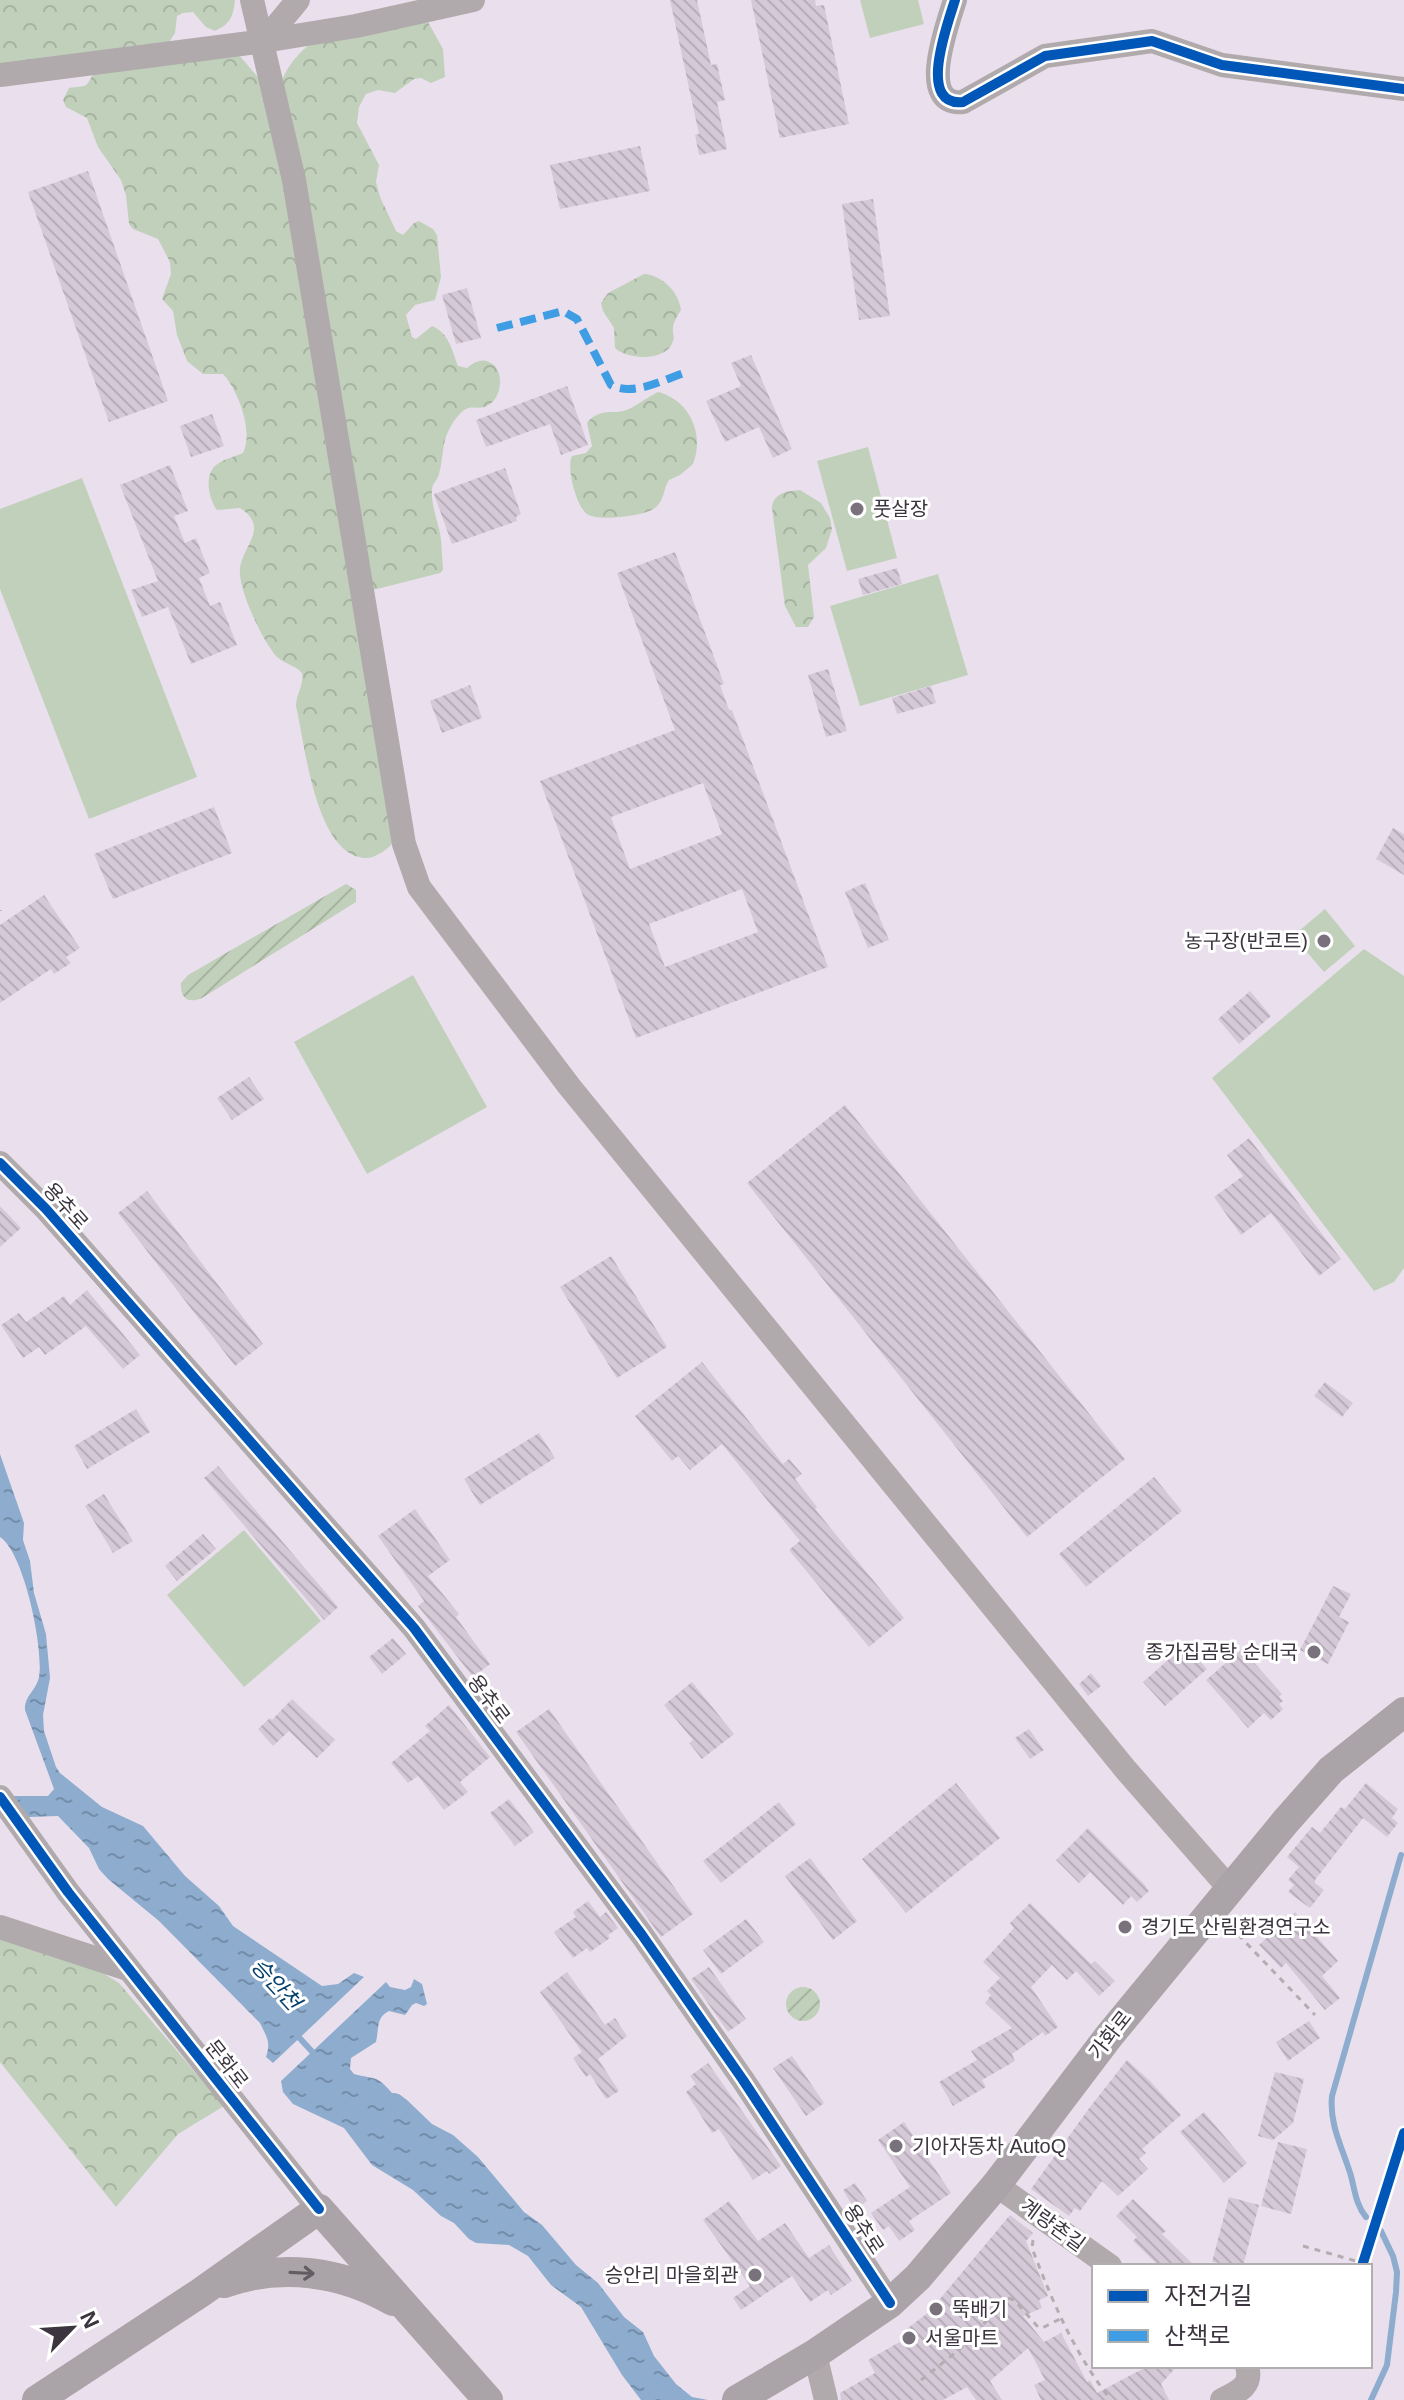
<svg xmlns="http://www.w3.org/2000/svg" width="1404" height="2400" font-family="Arial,'Noto Sans KR',sans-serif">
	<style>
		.forest { fill: url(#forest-crowns) }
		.garden { fill: url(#garden-furrows) }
		.pitch { fill: #c0d0ba }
		.water { fill: url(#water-ripples) }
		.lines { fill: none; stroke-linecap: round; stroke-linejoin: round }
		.stream { stroke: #8dacce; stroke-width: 6 }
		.building { fill: url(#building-back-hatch); fill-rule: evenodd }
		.path { stroke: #b3adb2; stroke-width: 3; stroke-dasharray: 6 6; stroke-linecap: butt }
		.minor { stroke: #b0aaac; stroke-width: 24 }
		.major { stroke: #aaa3a7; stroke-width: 30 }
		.quiet { stroke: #3f9de3; stroke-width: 8; stroke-dasharray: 16 8; stroke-linecap: butt }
		.cycleway-casing { stroke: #fff; stroke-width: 15 }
		.cycleway { stroke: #0057b8; stroke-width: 10 }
		.oneway { stroke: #625c63 }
		.poi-dot { fill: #79717c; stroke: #fff; stroke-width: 3 }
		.labels { text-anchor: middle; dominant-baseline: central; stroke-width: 6; stroke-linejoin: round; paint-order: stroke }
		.poi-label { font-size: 20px; fill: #3c353f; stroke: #fff; text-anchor: start }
		.street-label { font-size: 20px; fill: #3c353f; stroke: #fff }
		.water-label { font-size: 22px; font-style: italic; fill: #05416a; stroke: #fff }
	</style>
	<defs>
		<pattern id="forest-crowns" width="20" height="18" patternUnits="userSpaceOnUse" patternTransform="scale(2)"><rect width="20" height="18" fill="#c0d0ba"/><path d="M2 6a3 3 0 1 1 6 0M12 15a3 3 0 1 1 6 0" fill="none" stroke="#a6b3a1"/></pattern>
		<pattern id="garden-furrows" width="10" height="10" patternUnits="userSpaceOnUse" patternTransform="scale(2)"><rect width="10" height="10" fill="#c0d0ba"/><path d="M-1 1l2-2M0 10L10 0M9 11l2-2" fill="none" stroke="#a6b3a1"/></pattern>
		<pattern id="water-ripples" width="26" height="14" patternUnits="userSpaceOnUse" patternTransform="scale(2)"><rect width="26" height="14" fill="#8dacce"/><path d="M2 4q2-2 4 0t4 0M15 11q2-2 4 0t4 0" fill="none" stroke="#748da9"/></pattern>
		<pattern id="building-back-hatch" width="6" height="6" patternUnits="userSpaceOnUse" patternTransform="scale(2)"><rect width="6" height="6" fill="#d5c9d8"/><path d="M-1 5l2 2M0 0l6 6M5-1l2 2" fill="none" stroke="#b8adba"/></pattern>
	</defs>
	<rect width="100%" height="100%" fill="#eae0ed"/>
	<!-- forest -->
	<g class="forest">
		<path d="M0 0H235C233 17 231 23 215 31L206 27 193 12 183 13 177 16 175 33 168 44 0 66Z"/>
		<path d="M428 22 443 49 445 77 431 83 421 78 414 79 395 93 378 90 366 94 359 107 357 123 379 165 376 182 380 197 396 231 403 235 414 223 419 221 433 229 437 235 441 277 435 300 415 305 406 315 412 337 416 339 432 326C449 333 452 350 458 366L467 368C473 363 481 358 489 362 505 369 502 396 490 404 475 415 470 395 451 426 441 442 444 457 439 474 438 480 432 483 432 490 431 504 437 519 440 533 442 545 442 557 443 570L440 573 373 590 280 87C284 71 295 56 309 45Z"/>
		<path d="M239 55 268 89 395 840C389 849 375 859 364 858 315 853 305 744 296 706 296 694 304 686 302 673 295 665 284 664 276 656 262 639 242 597 240 575 237 549 273 529 240 508L217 510C208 498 203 472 219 463 226 458 235 457 243 453 254 432 238 390 223 374H203L187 361 177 335 173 311 162 299 171 274 170 262 158 239 133 229 129 224 126 195 121 180 98 147 87 118 66 107 63 100 69 88C87 85 85 90 94 72Z"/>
		<path d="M644 274C662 275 679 292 681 310 678 315 673 322 673 328 672 333 675 336 673 341 667 362 627 360 615 348L614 328 603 311 601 303 608 293Z"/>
		<path d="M658 392C689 400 705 433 693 464L680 475 669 480C663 489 665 500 655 508 644 516 599 522 587 514 576 506 566 467 572 456L586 453 592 446 587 423C601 406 613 416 629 409 639 404 648 397 658 392Z"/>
		<path d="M800 490 821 503 830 518 832 529 826 548 808 565 814 617 808 627H796L785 606 772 508C773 493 787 491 800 490Z"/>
		<path d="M0 1935 77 1957 119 1983 224 2106 178 2134 116 2207 0 2062Z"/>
	</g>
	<!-- garden -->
	<g class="garden">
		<path d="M346 884 356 890V902L202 998C188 1004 180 998 181 983L188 975Z"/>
		<circle cx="803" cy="2004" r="17"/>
	</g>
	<!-- pitch -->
	<g class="pitch">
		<path d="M860 0H918L924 24 870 38Z"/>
		<path d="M868 447 897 558 847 571 817 461Z"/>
		<path d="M82 478 197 777 89 819 0 589V509Z"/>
		<path d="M938 574 968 675 860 706 830 606Z"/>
		<path d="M1325 909 1355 946 1324 972 1293 936Z"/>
		<path d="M1364 949 1404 976V1268L1394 1282 1374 1291 1212 1078Z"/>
		<path d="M413 975 487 1107 367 1174 294 1042Z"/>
		<path d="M244 1530 321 1621 244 1687 167 1595Z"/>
	</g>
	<!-- water -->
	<g class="water">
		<path d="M0 1454 24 1523 23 1540 30 1561 34 1593 46 1634 50 1678 43 1715 44 1731 56 1767 60 1773 102 1807 143 1826 185 1876 219 1906 233 1926 322 1986 338 1984 354 1973 364 1977 273 2063 266 2057C271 2041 267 2038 260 2023L159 1921 108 1879 99 1869 89 1848 58 1816 0 1818V1796H48L54 1789 25 1710C24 1696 36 1691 39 1677 44 1649 24 1552 0 1537Z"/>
		<path d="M414 1979 422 1984 427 2004 424 2006 416 2003 412 2005 405 2015 389 2011C376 2017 379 2029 376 2042L351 2058 350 2069 354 2074C375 2080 376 2074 392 2093L399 2094 407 2100 432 2124 453 2135 478 2157 524 2212 542 2225 576 2265 598 2283 624 2317 643 2332 654 2356 676 2384 692 2397 708 2400H641L622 2375 581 2307 551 2285 528 2256 509 2245 476 2243 469 2239 454 2223 441 2216 413 2190 372 2165 344 2128 293 2104 283 2092 281 2081 386 1982 390 1987 405 1990 411 1987Z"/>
	</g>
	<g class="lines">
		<!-- stream -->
		<g class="stream">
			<path d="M295 2033 317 2057"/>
			<path d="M1366 2217C1356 2205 1355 2191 1351 2176 1343 2149 1329 2125 1332 2096L1401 1855"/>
			<path d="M1371 2400 1387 2365 1396 2292 1397 2272 1393 2256 1381 2231"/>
		</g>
	</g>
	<!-- building -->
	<g class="building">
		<path d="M670 0H697L711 65 717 64 725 100 717 102 727 149 699 155 695 135 699 134Z"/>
		<path d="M751 0H815L816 6 824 5 849 124 780 138Z"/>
		<path d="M640 146 650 191 560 209 550 165Z"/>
		<path d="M88 171 168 401 109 422 28 192Z"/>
		<path d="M873 199 890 316 859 320 842 204Z"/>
		<path d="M467 288 481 338 456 344 442 295Z"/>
		<path d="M751 355 792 449 773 458 759 427 725 442 706 401 741 386 731 363Z"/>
		<path d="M567 386 588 445 561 455 550 424 486 447 476 420Z"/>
		<path d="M212 414 224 446 191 457 180 426Z"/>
		<path d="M170 465 188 511 174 516 185 543 196 538 210 573 199 578 210 606 220 602 237 645 191 664 168 607 142 617 131 590 158 581 120 485Z"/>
		<path d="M505 468 521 514 516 517 517 521 452 544 434 494Z"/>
		<path d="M675 552 724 684 720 685 729 710H732L828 967 636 1038 540 781 675 730 617 573ZM703 783 722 834 630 869 611 817ZM742 889 758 932 665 967 649 924Z"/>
		<path d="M897 568 902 584 863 595 858 579Z"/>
		<path d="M828 669 847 731 826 737 808 675Z"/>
		<path d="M470 685 482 718 442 733 430 701Z"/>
		<path d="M931 686 936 703 897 714 892 698Z"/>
		<path d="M214 807 232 853 113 899 94 854Z"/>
		<path d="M1393 828 1404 834V875L1376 859Z"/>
		<path d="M865 883 889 940 868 948 845 892Z"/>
		<path d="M44 895 80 948 66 957 71 963 54 974 51 969 0 1003V925Z"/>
		<path d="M1250 991 1271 1016 1239 1044 1218 1019Z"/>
		<path d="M249 1077 264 1099 232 1120 217 1098Z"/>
		<path d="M845 1105 1125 1459 1027 1537 747 1183Z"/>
		<path d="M1249 1138 1341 1259 1319 1276 1271 1213 1241 1235 1214 1197 1243 1176 1227 1155Z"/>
		<path d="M147 1191 263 1344 235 1366 118 1213Z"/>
		<path d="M0 1206 21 1228 0 1247Z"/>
		<path d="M611 1256 667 1347 617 1378 560 1287Z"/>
		<path d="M87 1290 140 1355 123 1369 86 1326 45 1355 39 1347 23 1358 1 1325 19 1313 26 1322 64 1296 70 1305Z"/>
		<path d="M702 1362 783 1464 789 1459 802 1474 795 1479 817 1507 815 1509 904 1618 869 1647 789 1550 800 1541 722 1444 690 1470 678 1456 672 1461 635 1416Z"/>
		<path d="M1325 1382 1353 1403 1342 1417 1314 1396Z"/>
		<path d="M136 1409 150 1432 87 1469 74 1446Z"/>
		<path d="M539 1433 555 1458 480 1505 464 1479Z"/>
		<path d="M218 1466 338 1607 324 1620 204 1478Z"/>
		<path d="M1154 1477 1182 1511 1086 1587 1059 1554Z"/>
		<path d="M104 1494 133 1541 113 1553 85 1506Z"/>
		<path d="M415 1509 450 1560 428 1576 459 1614 456 1617 490 1664 473 1677 418 1606 424 1601 378 1536Z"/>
		<path d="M203 1534 216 1549 177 1581 165 1566Z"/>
		<path d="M1333 1586 1351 1594 1339 1617 1349 1622 1328 1664 1300 1650Z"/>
		<path d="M393 1638 406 1654 382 1674 369 1657Z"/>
		<path d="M1185 1645 1207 1669 1165 1706 1143 1682Z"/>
		<path d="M1242 1649 1282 1694 1279 1697 1283 1701 1279 1704 1283 1709 1271 1720 1264 1713 1248 1728 1206 1680Z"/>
		<path d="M1091 1673 1101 1686 1088 1696 1079 1684Z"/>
		<path d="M692 1682 734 1734 702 1759 689 1743 693 1740 664 1705Z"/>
		<path d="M292 1699 335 1740 317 1758 289 1731 273 1746 258 1729 270 1718 272 1720Z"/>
		<path d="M449 1705 490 1757 460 1782 468 1792 444 1810 418 1776 408 1783 391 1763 430 1731 425 1726Z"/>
		<path d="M549 1709 693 1914 661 1937 516 1732Z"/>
		<path d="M1029 1729 1044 1750 1030 1759 1015 1738Z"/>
		<path d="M956 1783 1000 1838 906 1913 862 1859Z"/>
		<path d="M1366 1783 1398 1809 1392 1818 1398 1823 1387 1837 1363 1818 1315 1880V1883L1324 1890 1310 1908 1288 1892 1294 1885 1288 1880 1299 1867 1287 1857 1312 1827 1320 1833 1341 1807 1345 1809Z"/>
		<path d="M509 1799 534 1832 515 1846 490 1813Z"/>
		<path d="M779 1802 796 1824 721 1883 703 1861Z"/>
		<path d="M1088 1828 1144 1884 1149 1891 1137 1902 1131 1896 1123 1905 1090 1872 1079 1883 1056 1860Z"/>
		<path d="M810 1858 857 1921 833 1940 785 1876Z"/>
		<path d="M588 1901 600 1917 606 1912 618 1928 608 1935 610 1938 590 1952 587 1948 573 1958 554 1932 576 1917 573 1912Z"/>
		<path d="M1030 1903 1091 1964 1095 1961 1115 1981 1099 1996 1076 1971 1067 1980 1052 1965 1031 1987 1058 2027 1045 2036 1043 2032 1012 2054 1015 2061 982 2080 986 2087 953 2106 939 2082 977 2060 971 2051 1012 2028 985 2003 991 1995 987 1991 1000 1978 983 1962 1014 1928 1010 1923Z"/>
		<path d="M1295 1912 1338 1961 1322 1976 1340 1998 1325 2010 1286 1963 1281 1968 1259 1945Z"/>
		<path d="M746 1919 764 1942 721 1974 703 1950Z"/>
		<path d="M709 1967 746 2019 728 2032 691 1979Z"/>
		<path d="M567 1972 605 2025 615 2018 627 2036 598 2059 619 2091 606 2099 590 2074 586 2077 573 2058 582 2052 540 1992Z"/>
		<path d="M1309 2021 1320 2038 1288 2061 1276 2042Z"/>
		<path d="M792 2056 824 2103 806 2116 773 2068Z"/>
		<path d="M1127 2060 1149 2080 1181 2115 1142 2149 1146 2153 1139 2159 1148 2169 1118 2196 1102 2181 1080 2211 1075 2208 1069 2216 1031 2189 1090 2107Z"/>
		<path d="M708 2063 781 2166 769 2174 767 2171 753 2180 719 2129 712 2133 686 2092 696 2084 690 2076Z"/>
		<path d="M1275 2072 1304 2079 1293 2123 1273 2140 1258 2136Z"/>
		<path d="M1204 2112 1247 2163 1224 2183 1180 2132Z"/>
		<path d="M904 2122 951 2193 909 2221 915 2230 899 2241 889 2226 883 2230 871 2213 910 2187 878 2140Z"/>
		<path d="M1278 2142 1307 2149 1291 2214 1261 2206Z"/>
		<path d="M855 2183 867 2201 855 2210 843 2190Z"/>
		<path d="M1229 2197 1259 2205 1243 2266 1212 2262Z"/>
		<path d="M1133 2199 1166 2231 1162 2234 1195 2266H1159L1133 2241 1137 2237 1116 2216Z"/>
		<path d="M729 2201 758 2241 785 2223 809 2258 829 2245 852 2281 831 2295 828 2290 810 2302 792 2276 741 2310 733 2298 750 2286 703 2220Z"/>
		<path d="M1010 2215 1033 2233 1026 2241 1048 2296 1039 2300 1042 2308 1023 2316 1044 2342 1061 2333 1087 2382 1090 2380 1097 2393 1148 2366H1177L1161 2384 1169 2400H1041L1034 2385 1045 2380 1028 2348 990 2381 1002 2400H976L967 2387 943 2400H841L840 2393 875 2373 868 2360 903 2340 900 2334 929 2312Z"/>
	</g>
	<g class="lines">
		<!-- path -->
		<g class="path">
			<path d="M0 910V911"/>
			<path d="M1230 1926 1315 2015"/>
			<path d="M1033 2240 1032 2248C1053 2303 1074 2353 1111 2400"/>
			<path d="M1303 2246 1363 2263"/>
			<path d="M921 2380 960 2349 1008 2298 1014 2300 1038 2327 1042 2328 1060 2319"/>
		</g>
		<!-- minor -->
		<g class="minor">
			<path d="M252 0 294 180 404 844 419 887 569 1086 1126 1770 1230 1889"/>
			<path d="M955 0C948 23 916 107 963 102L1045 56 1152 41 1222 65 1404 89"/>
			<path d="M264 41 298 0"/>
			<path d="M0 75 264 41 356 26 473 0"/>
			<path d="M0 1163 46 1209 414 1628 642 1935 743 2080 890 2303"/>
			<path d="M0 1797 68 1892 319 2209"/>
			<path d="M0 1927 128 1969"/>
			<path d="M996 2185 1110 2266"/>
			<path d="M815 2354 826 2400"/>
			<path d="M1222 2400C1238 2392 1253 2386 1247 2366"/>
		</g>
		<!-- major -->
		<g class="major">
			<path d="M224 2283C281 2263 341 2271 393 2301"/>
			<path d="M37 2400 200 2293 319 2209 488 2400"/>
			<path d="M737 2400 815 2354 890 2303 918 2277 996 2185 1109 2036 1286 1821 1331 1770 1404 1712"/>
		</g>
		<!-- quiet -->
		<path class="quiet" d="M497 328 563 311 577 319 611 385C634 397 664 379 687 372"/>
		<defs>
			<g id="cycleway">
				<path d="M955 0C948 23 916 107 963 102L1045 56 1152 41 1222 65 1404 89"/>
				<path d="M0 1163 46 1209 414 1628 642 1935 743 2080 890 2303"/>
				<path d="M0 1797 68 1892 319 2209"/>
				<path d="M1362 2266 1404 2133"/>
			</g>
		</defs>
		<!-- cycleway casing -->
		<use href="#cycleway" class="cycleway-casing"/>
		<!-- cycleway -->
		<use href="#cycleway" class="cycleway"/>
	</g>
	<!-- one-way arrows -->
	<defs><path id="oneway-shaft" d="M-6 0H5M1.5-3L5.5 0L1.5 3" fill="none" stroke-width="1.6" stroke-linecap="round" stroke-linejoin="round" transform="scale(2)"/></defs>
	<use class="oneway" href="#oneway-shaft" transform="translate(302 2273) rotate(3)"/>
	<!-- markers -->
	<g class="poi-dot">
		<circle cx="857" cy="509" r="8"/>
		<circle cx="1324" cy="941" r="8"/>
		<circle cx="1314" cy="1652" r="8"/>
		<circle cx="1125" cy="1927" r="8"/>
		<circle cx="896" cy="2146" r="8"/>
		<circle cx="755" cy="2275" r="8"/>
		<circle cx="936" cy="2309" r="8"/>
		<circle cx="909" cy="2338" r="8"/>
	</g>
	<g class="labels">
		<!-- poi labels -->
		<g class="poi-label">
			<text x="873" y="509">풋살장</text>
			<text x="1308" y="941" text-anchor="end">농구장(반코트)</text>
			<text x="1298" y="1652" text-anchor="end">종가집곰탕 순대국</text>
			<text x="1141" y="1927">경기도 산림환경연구소</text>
			<text x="912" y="2146">기아자동차 AutoQ</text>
			<text x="739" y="2275" text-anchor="end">승안리 마을회관</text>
			<text x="952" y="2309">뚝배기</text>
			<text x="925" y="2338">서울마트</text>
		</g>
		<!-- street labels -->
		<g class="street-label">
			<text transform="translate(66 1206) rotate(48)">용추로</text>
			<text transform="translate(489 1699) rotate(53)">용추로</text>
			<text transform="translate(1110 2035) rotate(-52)">가화로</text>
			<text transform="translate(227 2064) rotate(52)">문화로</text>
			<text transform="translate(1053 2225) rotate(36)">계량촌길</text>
			<text transform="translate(864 2229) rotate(57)">용추로</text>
		</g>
		<!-- water labels -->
		<g class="water-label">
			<text transform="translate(276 1984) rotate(48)">승안천</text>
		</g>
	</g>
	<!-- legend -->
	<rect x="1092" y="2264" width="280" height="104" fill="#ffffff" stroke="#b1aeb2" stroke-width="2"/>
	<rect x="1108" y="2290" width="40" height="12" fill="#0057b8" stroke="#b1aeb2" stroke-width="2"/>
	<text x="1164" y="2304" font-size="24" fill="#3c353f">자전거길</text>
	<rect x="1108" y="2330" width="40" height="12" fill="#3f9de3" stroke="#b1aeb2" stroke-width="2"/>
	<text x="1164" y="2344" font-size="24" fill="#3c353f">산책로</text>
	<!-- north arrow -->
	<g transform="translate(72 2328) rotate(65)" stroke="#ffffff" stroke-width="6" paint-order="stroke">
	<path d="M0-6L14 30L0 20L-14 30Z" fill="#3c353f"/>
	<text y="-12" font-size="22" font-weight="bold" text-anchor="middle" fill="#3c353f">N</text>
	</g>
</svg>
